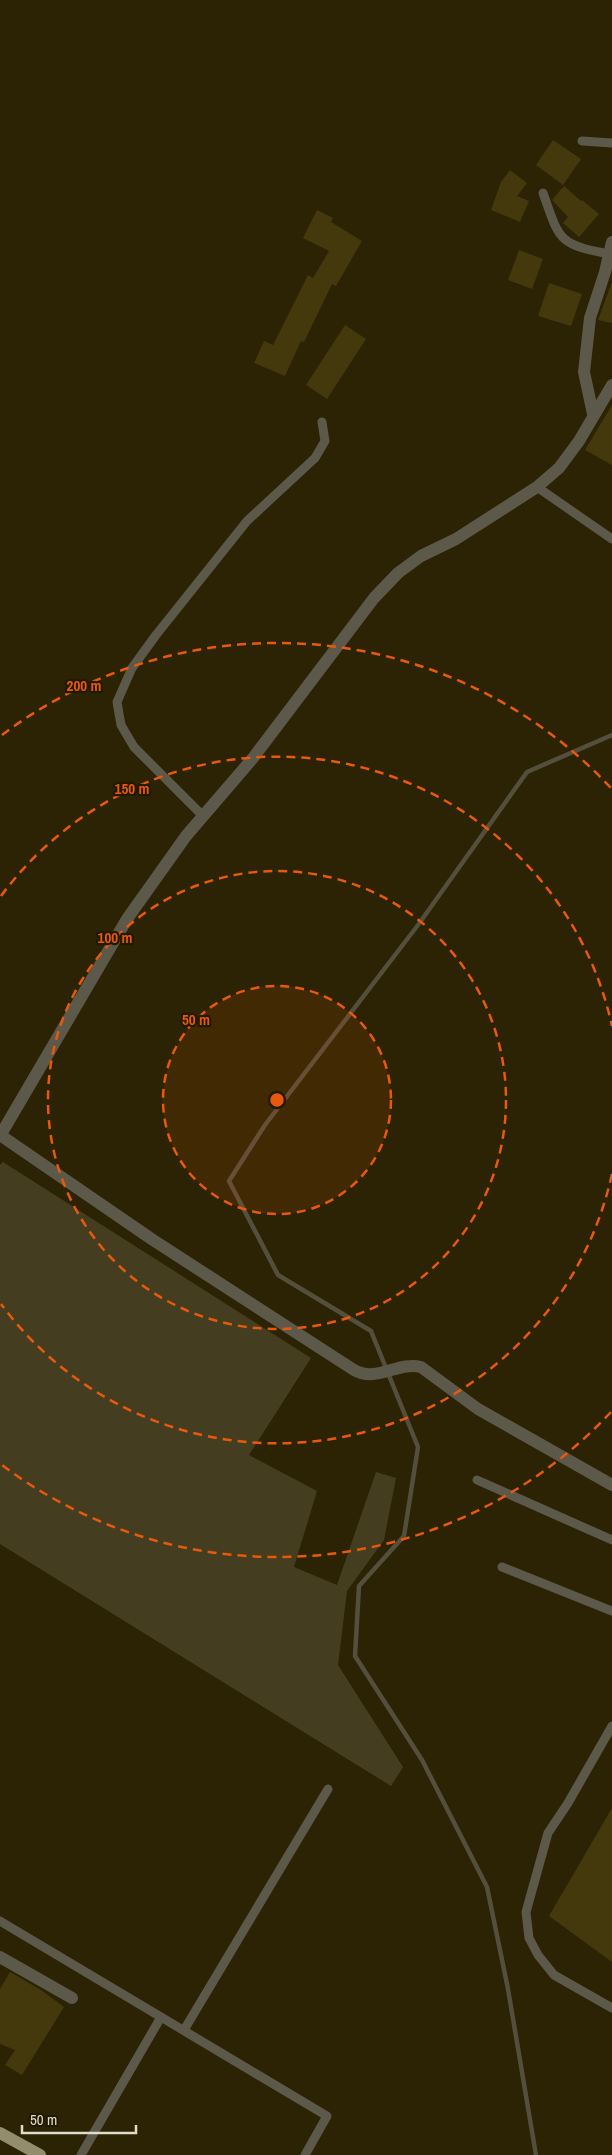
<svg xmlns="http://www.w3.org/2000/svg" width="612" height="2155" font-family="'Archivo Narrow',sans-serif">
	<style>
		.green { fill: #453d20 }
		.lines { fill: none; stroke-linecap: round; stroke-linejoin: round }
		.stream { stroke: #544e3d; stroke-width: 4.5 }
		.building { fill: #44390c }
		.service { stroke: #5c584a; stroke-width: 9 }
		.minor { stroke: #5c584a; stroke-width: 12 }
		.tertiary { stroke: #5c584a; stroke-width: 12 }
		.primary { stroke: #948c6f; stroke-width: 12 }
		.ring { fill: none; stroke: #e8590c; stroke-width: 2.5; stroke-dasharray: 9 6 }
		.centre { fill: #e8590c; stroke: #211900; stroke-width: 2.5 }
		.ring-label { font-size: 15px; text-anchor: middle; font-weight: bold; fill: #e8590c; stroke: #211900; stroke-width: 4.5; stroke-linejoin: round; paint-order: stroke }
	</style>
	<rect width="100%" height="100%" fill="#2b2303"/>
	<!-- green -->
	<path class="green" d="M3 1162 311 1358 249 1455 317 1491 294 1567 337 1585 376 1472 396 1478 384 1540 347 1591 338 1665 403 1767 391 1786 0 1544V1165Z"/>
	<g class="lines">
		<!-- stream -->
		<path class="stream" d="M536 2155 508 1989 487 1887 422 1760 355 1656 359 1586 404 1536 418 1447 371 1331 278 1275 229 1181 265 1125 418 925 527 772 612 735"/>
	</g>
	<!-- building -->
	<g class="building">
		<path d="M553 140 581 159 563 185 536 165Z"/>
		<path d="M510 170 527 183 517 196 529 201 520 222 491 210 501 182Z"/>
		<path d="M564 186 581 201 582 200 599 214 579 237 563 223 568 217 552 200Z"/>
		<path d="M317 210 333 218 331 222 362 241 336 286 332 284 304 342 301 341 285 376 254 363 264 341 273 345 308 275 313 278 329 251 303 238Z"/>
		<path d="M519 250 543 259 532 289 508 280Z"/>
		<path d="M612 282V323L598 320Z"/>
		<path d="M549 283 582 294 571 326 538 316Z"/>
		<path d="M345 325 366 339 327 399 306 385Z"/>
		<path d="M612 405V465L585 450Z"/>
		<path d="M612 1808V1962L549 1916Z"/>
		<path d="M10 1972 41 1990 64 2007 22 2075 5 2065 15 2050 0 2044V1989Z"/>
	</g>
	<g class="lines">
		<!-- service -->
		<g class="service">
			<path d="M582 141 612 143"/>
			<path d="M543 193C560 241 558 244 609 254"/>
			<path d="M537 487 612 539"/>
			<path d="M203 816 134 747 121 725 117 702 132 668 156 635 247 521 315 458 325 441 322 422"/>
			<path d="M477 1480 612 1540"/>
			<path d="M502 1567 612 1611"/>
			<path d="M612 1726 568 1803 548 1833 526 1912 529 1938 538 1955 554 1975 612 2008"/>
			<path d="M0 1921 327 2116 305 2155"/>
			<path d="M184 2030 328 1789"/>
			<path d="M81 2155 161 2017"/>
		</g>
		<!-- minor -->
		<g class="minor">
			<path d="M593 414 584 372 590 318 605 272 612 242"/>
			<path d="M0 1957 72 1998"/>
		</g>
		<!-- tertiary -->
		<g class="tertiary">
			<path d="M0 1135 153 1240 354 1370C377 1383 398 1361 421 1367L478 1409 612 1485"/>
			<path d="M0 1136 127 919 186 836 253 758 374 598 398 573 421 556 456 539 537 487 559 468 579 441 612 385"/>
		</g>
		<!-- primary -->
		<path class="primary" d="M0 2133 40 2155"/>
	</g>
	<!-- distance rings -->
	<circle cx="277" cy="1100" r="114" fill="#e8590c" fill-opacity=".12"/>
	<g class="ring">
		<circle cx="277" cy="1100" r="114"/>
		<circle cx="277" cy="1100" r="229"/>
		<path d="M612 1174A343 343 0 0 1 1 1304M1 896A343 343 0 0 1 612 1026"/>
		<path d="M611 1412A457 457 0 0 1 2 1465M2 735A457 457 0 0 1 611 788"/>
	</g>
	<circle cx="277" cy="1100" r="8" class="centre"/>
	<g class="ring-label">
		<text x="84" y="691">200 m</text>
		<text x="132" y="794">150 m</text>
		<text x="115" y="943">100 m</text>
		<text x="196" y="1025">50 m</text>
	</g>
	<!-- scale -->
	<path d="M22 2125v8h114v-8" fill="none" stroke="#e1dcca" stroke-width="2.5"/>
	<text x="30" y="2125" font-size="15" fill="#e1dcca" stroke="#211900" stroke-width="4" paint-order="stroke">50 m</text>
</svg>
